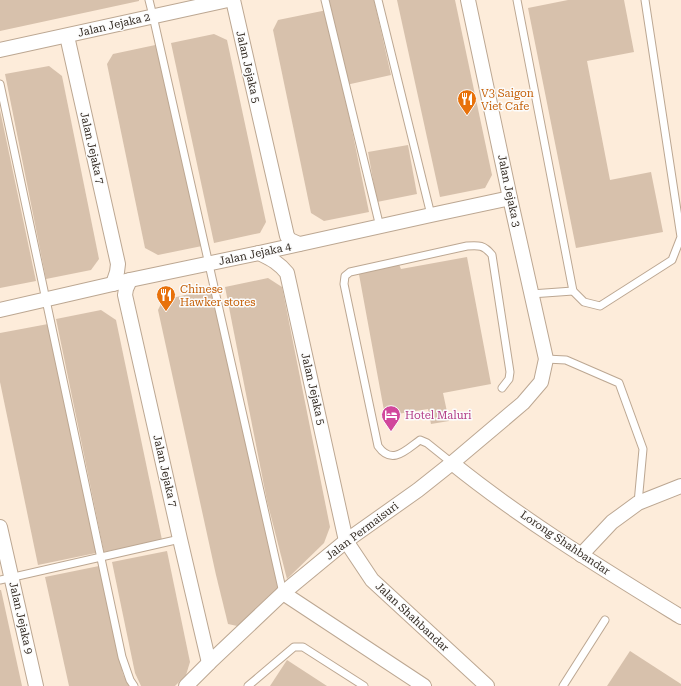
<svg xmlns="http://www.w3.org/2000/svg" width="681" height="686" font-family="'Roboto Serif',serif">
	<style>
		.building { fill: #d7c1ac }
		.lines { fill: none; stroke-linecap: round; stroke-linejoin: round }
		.lane-casing { stroke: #bca792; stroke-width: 9 }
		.street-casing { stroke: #bca792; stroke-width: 16 }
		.lane { stroke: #fff; stroke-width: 7 }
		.street { stroke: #fff; stroke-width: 14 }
		.labels { text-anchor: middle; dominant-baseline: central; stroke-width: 3; stroke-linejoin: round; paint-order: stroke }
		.street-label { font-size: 11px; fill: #342c24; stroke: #fcfcfc }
		.food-label { font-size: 11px; fill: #c56008; stroke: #fcfcfc; text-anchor: start }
		.hotel-label { font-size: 11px; fill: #b23c85; stroke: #fcfcfc; text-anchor: start }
	</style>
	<rect width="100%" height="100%" fill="#fdecda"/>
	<!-- building -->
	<g class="building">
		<path d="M0 0H139V1L0 31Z"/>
		<path d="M327 0H374L391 75 346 85Z"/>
		<path d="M397 0H455L492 175 485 188 440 197Z"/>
		<path d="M568 0H624L634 52 587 61 610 180 651 172 663 232 576 248 528 8Z"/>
		<path d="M327 10 369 212 324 221 311 213 273 30 278 20Z"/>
		<path d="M214 34 227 40 266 222 260 233 214 243 171 43Z"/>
		<path d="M160 44 202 246 158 255 145 248 107 64 113 54Z"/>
		<path d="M49 66 62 76 99 259 91 270 46 279 5 74Z"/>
		<path d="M0 110 36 281 0 288Z"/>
		<path d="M408 145 417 194 377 202 368 152Z"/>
		<path d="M467 257 491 384 443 393 449 421 431 424 428 409 385 416 358 269 398 262 401 269Z"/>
		<path d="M268 278 282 287 330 527 324 543 287 579 267 501 225 287Z"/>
		<path d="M212 289 279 593 242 627 228 624 216 575 158 310 163 300Z"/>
		<path d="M101 310 116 320 162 540 104 552 56 319Z"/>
		<path d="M48 324 96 553 38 565 0 382V333Z"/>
		<path d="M167 551 190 662 186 675 175 686H141L135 673 112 562Z"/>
		<path d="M99 566 123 674 129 686H69L45 577Z"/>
		<path d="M0 590H1L22 686H0Z"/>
		<path d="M630 651 681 684V686H607Z"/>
		<path d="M287 660 327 686H270Z"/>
	</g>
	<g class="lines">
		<defs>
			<g id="lane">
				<path d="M149 0 153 16 283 593"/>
				<path d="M325 0 380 227"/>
				<path d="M378 0 431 215"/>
				<path d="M517 0 573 291 584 302 600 306 672 260 681 237 645 0"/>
				<path d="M0 84 122 657 130 680 134 686"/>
				<path d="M531 294 573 291"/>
				<path d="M546 359 566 360 619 383 643 449 638 503"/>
				<path d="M452 463 427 443 420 440C406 450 392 466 378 446L344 284 345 276 350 272 467 246C479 245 484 245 492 255L510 372 509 379 502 388"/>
				<path d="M0 580 180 539"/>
				<path d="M248 686 294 647H303L364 686"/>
				<path d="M563 686 605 620"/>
			</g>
			<g id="street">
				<path d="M233 0 287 236 290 240 299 244"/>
				<path d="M67 36 118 264 117 272 113 284"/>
				<path d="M0 50 228 0"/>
				<path d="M259 253C271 259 278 262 287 273L346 541 372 580 487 686"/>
				<path d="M130 280 126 289 125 295 180 539 209 663"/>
				<path d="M0 310 130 280 259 253 431 215 510 198"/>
				<path d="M452 463C524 521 603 569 681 617"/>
				<path d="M0 527 36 686"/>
				<path d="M581 555 612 522 638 503 681 486"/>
				<path d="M283 593 424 686"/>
				<path d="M186 686 209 663 283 593 346 541 418 490 452 463 523 403 541 382 546 359 510 198 468 0"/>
			</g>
		</defs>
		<!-- lane casing -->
		<use href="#lane" class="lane-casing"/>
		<!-- street casing -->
		<use href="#street" class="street-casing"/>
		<!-- lane -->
		<use href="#lane" class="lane"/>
		<!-- street -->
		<use href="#street" class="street"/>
	</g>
	<!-- icons -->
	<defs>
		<symbol id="restaurant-pin" viewBox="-11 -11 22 30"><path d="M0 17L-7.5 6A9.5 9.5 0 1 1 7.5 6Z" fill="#e8710a" stroke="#fcfcfc"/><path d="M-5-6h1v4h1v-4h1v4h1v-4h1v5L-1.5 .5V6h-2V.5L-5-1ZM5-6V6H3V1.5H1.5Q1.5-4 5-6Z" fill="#fff"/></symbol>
		<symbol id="hotel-pin" viewBox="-11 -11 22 30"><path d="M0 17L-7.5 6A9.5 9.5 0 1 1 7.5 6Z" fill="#d1479c" stroke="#fcfcfc"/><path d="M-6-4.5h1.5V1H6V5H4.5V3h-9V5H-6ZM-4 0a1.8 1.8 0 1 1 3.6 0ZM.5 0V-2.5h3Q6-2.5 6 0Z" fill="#fff"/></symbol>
	</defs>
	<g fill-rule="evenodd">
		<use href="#restaurant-pin" x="456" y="88" width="22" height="30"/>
		<use href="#restaurant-pin" x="155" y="284" width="22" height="30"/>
		<use href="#hotel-pin" x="380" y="404" width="22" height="30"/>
	</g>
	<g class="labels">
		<!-- street labels -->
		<g class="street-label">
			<text transform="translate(114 25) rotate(-13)">Jalan Jejaka 2</text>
			<text transform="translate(248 67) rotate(77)">Jalan Jejaka 5</text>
			<text transform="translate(92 148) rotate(77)">Jalan Jejaka 7</text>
			<text transform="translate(509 191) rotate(78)">Jalan Jejaka 3</text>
			<text transform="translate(255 254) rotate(-12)">Jalan Jejaka 4</text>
			<text transform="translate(313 389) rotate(77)">Jalan Jejaka 5</text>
			<text transform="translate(165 471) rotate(77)">Jalan Jejaka 7</text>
			<text transform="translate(362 531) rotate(-37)">Jalan Permaisuri</text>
			<text transform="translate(565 543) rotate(34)">Lorong Shahbandar</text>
			<text transform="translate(412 617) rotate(43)">Jalan Shahbandar</text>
			<text transform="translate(21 618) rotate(77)">Jalan Jejaka 9</text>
		</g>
		<!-- food labels -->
		<g class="food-label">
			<text x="481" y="93">V3 Saigon<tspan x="481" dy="13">Viet Cafe</tspan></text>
			<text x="180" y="289">Chinese<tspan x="180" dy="13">Hawker stores</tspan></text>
		</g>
		<!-- hotel labels -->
		<g class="hotel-label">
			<text x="405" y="415">Hotel Maluri</text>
		</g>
	</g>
</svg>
